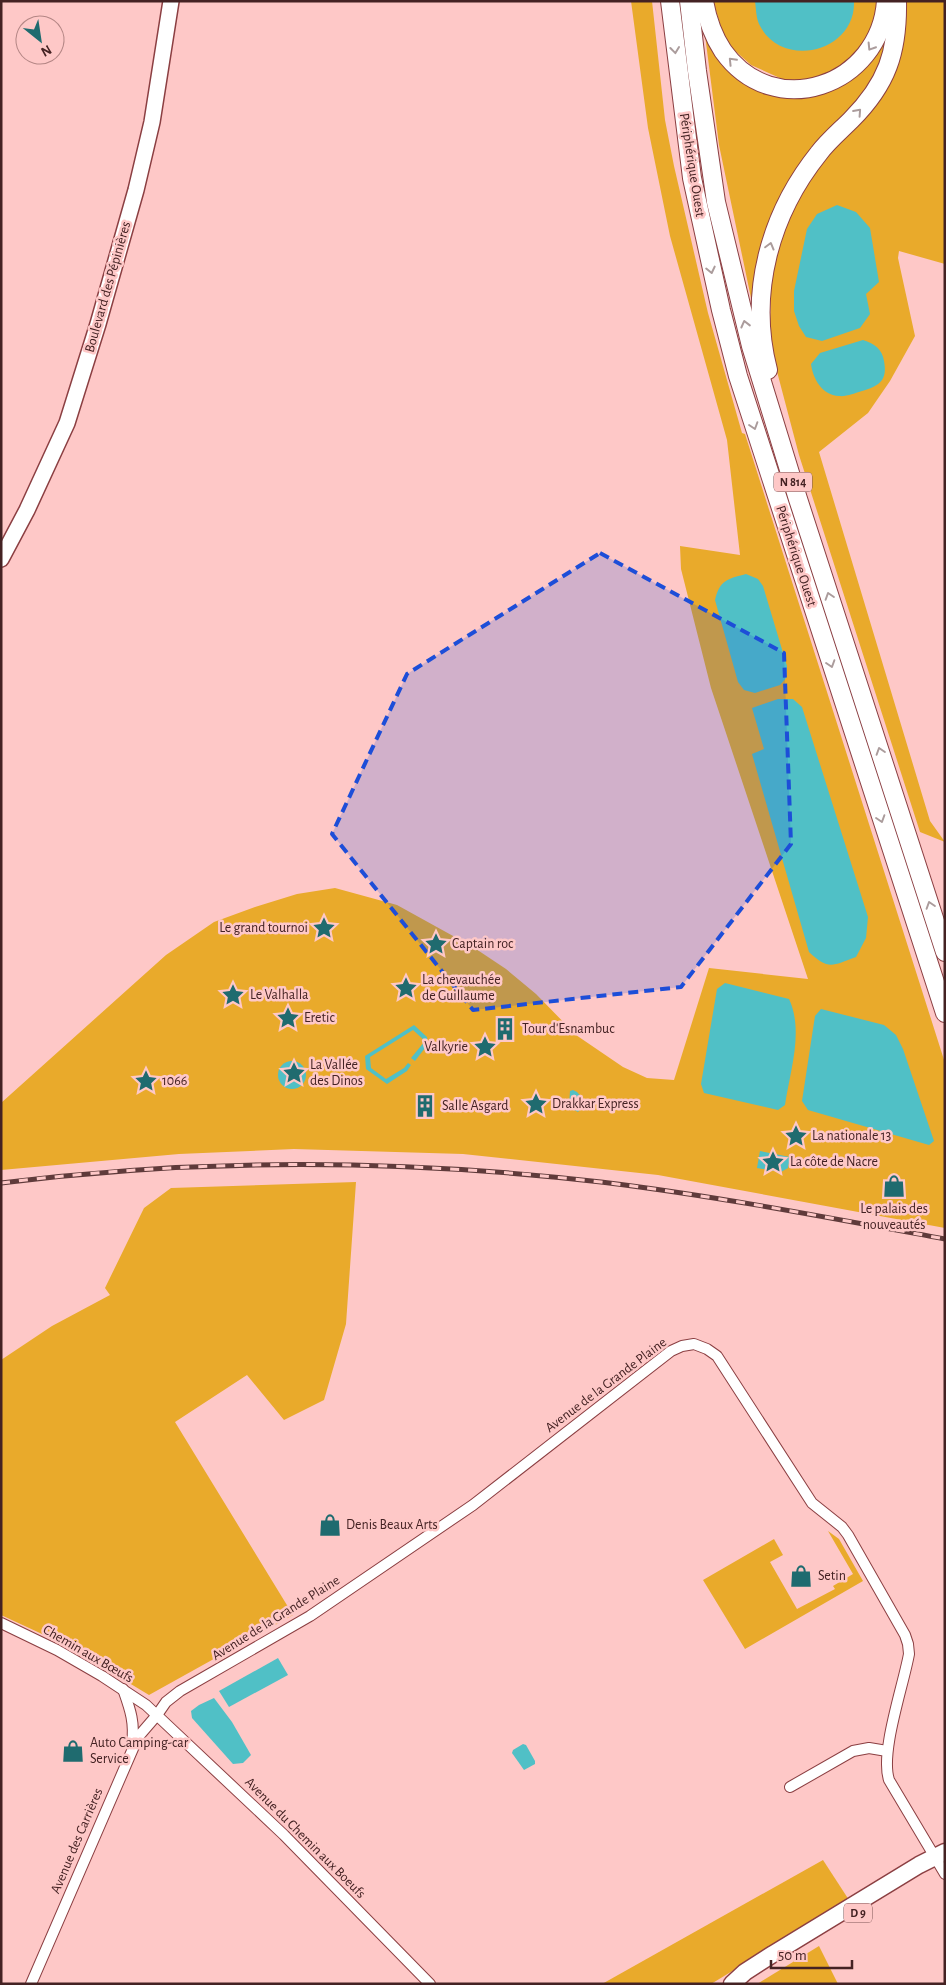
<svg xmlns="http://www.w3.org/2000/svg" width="946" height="1985" font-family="'Alegreya Sans',sans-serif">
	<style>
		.green { fill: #e9aa2b }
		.water { fill: #50c0c6 }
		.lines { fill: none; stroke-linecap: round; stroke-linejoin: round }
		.minor-casing { stroke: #8b3f42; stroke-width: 12 }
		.secondary-casing { stroke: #8b3f42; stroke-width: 18 }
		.primary-casing { stroke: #8b3f42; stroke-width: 19 }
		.trunk-casing { stroke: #8b3f42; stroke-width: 20 }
		.minor { stroke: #fff; stroke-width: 10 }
		.secondary { stroke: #fff; stroke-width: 15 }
		.primary { stroke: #fff; stroke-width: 16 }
		.trunk { stroke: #fff; stroke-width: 18 }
		.rail-casing { stroke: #603b3b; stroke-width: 5 }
		.rail { stroke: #fec8c7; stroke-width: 3; stroke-dasharray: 9; stroke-linecap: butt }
		.oneway { stroke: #ab9c9c }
		.marked { fill: #1d4ed8; fill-opacity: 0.2; stroke: #1d4ed8; stroke-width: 4; stroke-dasharray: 10 6; stroke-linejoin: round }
		.labels { text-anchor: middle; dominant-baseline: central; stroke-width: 5; stroke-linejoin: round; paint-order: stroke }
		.shield { fill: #fec8c7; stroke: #7c5454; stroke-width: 1 }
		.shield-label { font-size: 12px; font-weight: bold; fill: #442223 }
		.street-label { font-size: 14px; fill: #442223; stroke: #fec8c7 }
		.poi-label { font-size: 14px; fill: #442223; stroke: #fec8c7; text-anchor: start }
	</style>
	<rect width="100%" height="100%" fill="#fec8c7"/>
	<!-- green -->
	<g class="green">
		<path d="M631 1H652L665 120 674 166 708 313 742 433 745 434 945 1063V1228L658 1175 463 1154 294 1149 179 1154 1 1170V1103L166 955 214 922 255 907 297 894 335 888 397 905 473 947 506 969 536 994 576 1035 623 1067 647 1078 674 1080 709 968 808 979 711 688 681 569 680 546 740 555 727 440 670 236 648 128Z"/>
		<path d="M713 1H877L873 24 864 46 831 74 791 83 751 65 733 49 723 34Z"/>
		<path d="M903 1H945V264L899 251 898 258 915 336 890 381 868 413 819 452 930 821 945 842 920 832 799 455 775 364 770 326 771 298 766 292 770 259 798 189 887 87 899 59 904 27Z"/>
		<path d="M893 3 879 80 799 172 756 298H751L719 145 704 27 741 76 837 85Z"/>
		<path d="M356 1182 346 1324 324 1400 284 1420 247 1375 175 1422 293 1615 149 1695 68 1646 1 1615V1360L52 1326 110 1295 105 1288 144 1208 171 1188Z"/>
		<path d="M828 1531 839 1539 863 1581 745 1649 703 1580 774 1539 783 1555 770 1562 797 1609 835 1589 833 1586 853 1574Z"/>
		<path d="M823 1860 849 1900 711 1984H602Z"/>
		<path d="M819 1946 838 1984H757Z"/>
	</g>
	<!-- water -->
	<g class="water">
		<path d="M755 1H854C856 53 781 70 759 24 756 17 756 8 755 1Z"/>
		<path d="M837 205 856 212 870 228 879 282 866 294 870 314 860 328 822 341 806 337 799 326 794 311V291L807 229 817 214Z"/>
		<path d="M863 340C875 344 882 349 884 361 885 367 886 374 882 380 878 386 869 389 862 391 855 393 846 397 839 396 822 395 813 379 811 364L820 353Z"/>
		<path d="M746 574 758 579 763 586 787 666 786 678 780 685 755 693 744 690 738 682 715 600C720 580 727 579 746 574Z"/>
		<path d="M778 699H793L802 707 868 917 866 938 856 957C832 966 828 970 809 952L752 754 764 749 752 708Z"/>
		<path d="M725 983 789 999C804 1031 790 1071 785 1105L778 1110 704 1093 701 1084 717 989Z"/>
		<path d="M821 1009 884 1025 896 1035 903 1049 934 1141 929 1145 808 1110 802 1101 815 1016Z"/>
		<path d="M414 1025 427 1037 428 1044 415 1061 411 1058 425 1041 413 1030 370 1057 371 1068 386 1079 404 1068 408 1063 411 1065 407 1071 387 1084 366 1069 365 1056Z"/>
		<circle cx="292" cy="1075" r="14"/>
		<path d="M573 1090 577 1092 586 1102 578 1112 569 1107 570 1091Z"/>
		<path d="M760 1151 790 1157 788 1168 781 1172 757 1168Z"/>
		<path d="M278 1658 288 1675 229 1707 219 1691Z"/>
		<path d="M214 1698 232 1722 251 1755 243 1763 233 1764 192 1718 191 1711 199 1705Z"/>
		<path d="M523 1744 526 1745 535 1761V1764L524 1770 512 1753 513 1750Z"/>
	</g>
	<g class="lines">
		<defs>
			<g id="minor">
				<path d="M1 1623 57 1650 102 1676 146 1705 284 1835 430 1984"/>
				<path d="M123 1689C130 1709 135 1722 132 1744"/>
				<path d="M790 1787 853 1751 869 1748 887 1751"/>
				<path d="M31 1984 138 1737 157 1715 166 1702 180 1691 310 1616 473 1505 671 1351 682 1346 694 1344 707 1349 717 1356 812 1503 842 1527 848 1535 905 1635 908 1644 909 1654C903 1687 880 1752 889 1780L945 1874"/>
			</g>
			<path id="secondary" d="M1 559 27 510 67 423 98 324 136 190 152 122 171 1"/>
			<path id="primary" d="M732 1984 745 1972 773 1954 919 1865 945 1852"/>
			<g id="trunk">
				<path d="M670 1 692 178 721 310 738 376 945 1013"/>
				<path d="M689 1 697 71 716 202 751 346 798 499 945 952"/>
				<path d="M704 1C707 18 713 36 723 51 774 123 880 86 886 1"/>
				<path d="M768 370C748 293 770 214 819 153 828 141 840 131 851 120 887 84 898 52 897 1"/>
			</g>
		</defs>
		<!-- minor casing -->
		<use href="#minor" class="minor-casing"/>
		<!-- secondary casing -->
		<use href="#secondary" class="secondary-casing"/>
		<!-- primary casing -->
		<use href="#primary" class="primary-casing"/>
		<!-- trunk casing -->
		<use href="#trunk" class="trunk-casing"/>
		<!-- minor -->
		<use href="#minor" class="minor"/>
		<!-- secondary -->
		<use href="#secondary" class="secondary"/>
		<!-- primary -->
		<use href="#primary" class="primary"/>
		<!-- trunk -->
		<use href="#trunk" class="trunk"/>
		<defs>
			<path id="rail" d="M1 1183C201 1158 401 1159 601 1182 716 1196 831 1218 945 1239"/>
		</defs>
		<!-- rail casing -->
		<use href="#rail" class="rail-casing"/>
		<!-- rail -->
		<use href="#rail" class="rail"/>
	</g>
	<!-- one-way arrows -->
	<defs><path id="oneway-chevron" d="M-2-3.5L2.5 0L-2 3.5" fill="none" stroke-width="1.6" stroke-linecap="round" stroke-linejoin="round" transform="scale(1.25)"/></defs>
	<g class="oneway">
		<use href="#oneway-chevron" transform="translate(871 47) rotate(122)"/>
		<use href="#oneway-chevron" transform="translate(675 50) rotate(83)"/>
		<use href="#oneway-chevron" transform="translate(732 61) rotate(-134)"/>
		<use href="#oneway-chevron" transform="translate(858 112) rotate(-48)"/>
		<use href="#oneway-chevron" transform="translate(770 246) rotate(-75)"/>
		<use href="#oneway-chevron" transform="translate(711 270) rotate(77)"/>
		<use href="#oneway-chevron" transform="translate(745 324) rotate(-104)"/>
		<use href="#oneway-chevron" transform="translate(754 426) rotate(72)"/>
		<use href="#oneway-chevron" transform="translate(829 596) rotate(-108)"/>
		<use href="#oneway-chevron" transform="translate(831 664) rotate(72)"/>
		<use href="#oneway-chevron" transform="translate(880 751) rotate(-108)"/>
		<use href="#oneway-chevron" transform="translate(881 819) rotate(72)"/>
		<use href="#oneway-chevron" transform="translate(930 905) rotate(-108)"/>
	</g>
	<!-- marked area -->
	<path class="marked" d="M600 553 784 653 791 844 681 987 473 1010 332 834 407 674Z"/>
	<!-- icons -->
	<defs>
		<symbol id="sight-bare" viewBox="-9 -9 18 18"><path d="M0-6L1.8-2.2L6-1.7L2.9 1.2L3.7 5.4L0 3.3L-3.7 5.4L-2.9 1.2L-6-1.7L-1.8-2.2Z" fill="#1f6b6f" stroke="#fec8c7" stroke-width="2.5" paint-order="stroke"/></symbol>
		<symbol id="building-bare" viewBox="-9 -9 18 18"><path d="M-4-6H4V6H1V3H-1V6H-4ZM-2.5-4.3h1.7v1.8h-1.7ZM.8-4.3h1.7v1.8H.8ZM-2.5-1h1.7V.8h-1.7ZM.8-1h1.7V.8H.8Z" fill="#1f6b6f" stroke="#fec8c7" stroke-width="2.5" paint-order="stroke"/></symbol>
		<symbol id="shop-bare" viewBox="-9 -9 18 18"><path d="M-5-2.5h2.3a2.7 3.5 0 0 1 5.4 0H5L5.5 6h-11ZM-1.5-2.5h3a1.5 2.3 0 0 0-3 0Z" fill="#1f6b6f" stroke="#fec8c7" stroke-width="2.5" paint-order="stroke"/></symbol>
	</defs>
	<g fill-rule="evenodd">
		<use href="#sight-bare" x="308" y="912" width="32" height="32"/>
		<use href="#sight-bare" x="420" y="928" width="32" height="32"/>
		<use href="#sight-bare" x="390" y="972" width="32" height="32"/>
		<use href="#sight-bare" x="217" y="979" width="32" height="32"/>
		<use href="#sight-bare" x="272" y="1002" width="32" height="32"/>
		<use href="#building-bare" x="489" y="1013" width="32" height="32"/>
		<use href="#sight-bare" x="469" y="1031" width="32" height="32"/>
		<use href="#sight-bare" x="278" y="1057" width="32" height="32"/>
		<use href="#sight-bare" x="130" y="1065" width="32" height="32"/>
		<use href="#sight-bare" x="520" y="1088" width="32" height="32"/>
		<use href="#building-bare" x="409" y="1090" width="32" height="32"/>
		<use href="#sight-bare" x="780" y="1120" width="32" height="32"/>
		<use href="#sight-bare" x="757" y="1146" width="32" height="32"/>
		<use href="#shop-bare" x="878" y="1170" width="32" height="32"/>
		<use href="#shop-bare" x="314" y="1509" width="32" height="32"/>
		<use href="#shop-bare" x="785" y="1560" width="32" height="32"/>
		<use href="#shop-bare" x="57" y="1735" width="32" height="32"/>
	</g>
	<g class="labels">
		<!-- shield labels -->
		<g class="shield">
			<rect x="774" y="472.5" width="38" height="19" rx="4"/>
			<rect x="844" y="1903.5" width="28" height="19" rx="4"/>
		</g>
		<g class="shield-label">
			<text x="793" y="482">N 814</text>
			<text x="858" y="1913">D 9</text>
		</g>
		<!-- street labels -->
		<g class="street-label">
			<text transform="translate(692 165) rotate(81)">Périphérique Ouest</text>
			<text transform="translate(108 287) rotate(-74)">Boulevard des Pépinières</text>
			<text transform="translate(796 556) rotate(72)">Périphérique Ouest</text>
			<text transform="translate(606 1385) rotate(-37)">Avenue de la Grande Plaine</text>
			<text transform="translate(276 1618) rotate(-32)">Avenue de la Grande Plaine</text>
			<text transform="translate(88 1654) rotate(30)">Chemin aux Bœufs</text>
			<text transform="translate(305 1838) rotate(45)">Avenue du Chemin aux Boeufs</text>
			<text transform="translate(77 1841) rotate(-67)">Avenue des Carrières</text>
		</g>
		<!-- poi labels -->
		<g class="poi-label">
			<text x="308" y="928" text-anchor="end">Le grand tournoi</text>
			<text x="452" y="944">Captain roc</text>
			<text x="422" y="980">La chevauchée<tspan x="422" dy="16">de Guillaume</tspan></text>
			<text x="250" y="995">Le Valhalla</text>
			<text x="304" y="1018">Eretic</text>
			<text x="522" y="1029">Tour d'Esnambuc</text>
			<text x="468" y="1047" text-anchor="end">Valkyrie</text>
			<text x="310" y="1065">La Vallée<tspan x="310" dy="16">des Dinos</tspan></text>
			<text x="162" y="1081">1066</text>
			<text x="552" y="1104">Drakkar Express</text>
			<text x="442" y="1106">Salle Asgard</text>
			<text x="812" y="1136">La nationale 13</text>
			<text x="790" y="1162">La côte de Nacre</text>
			<text x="894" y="1209" text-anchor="middle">Le palais des<tspan x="894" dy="16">nouveautés</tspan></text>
			<text x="346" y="1525">Denis Beaux Arts</text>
			<text x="818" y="1576">Setin</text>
			<text x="90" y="1743">Auto Camping-car<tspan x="90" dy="16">Service</tspan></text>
		</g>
	</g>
	<!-- border -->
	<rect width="946" height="1985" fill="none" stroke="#442223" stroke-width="5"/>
	<!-- north arrow -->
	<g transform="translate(40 40) rotate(150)"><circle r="24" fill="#fec8c7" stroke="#b48685"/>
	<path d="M0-4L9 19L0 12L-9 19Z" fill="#1f6b6f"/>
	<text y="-8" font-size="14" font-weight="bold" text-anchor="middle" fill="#442223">N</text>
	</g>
	<!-- scale -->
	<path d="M771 1960v8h81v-8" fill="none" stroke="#442223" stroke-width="2.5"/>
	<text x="778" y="1960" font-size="15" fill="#442223" stroke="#fec8c7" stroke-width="4" paint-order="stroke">50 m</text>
</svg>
